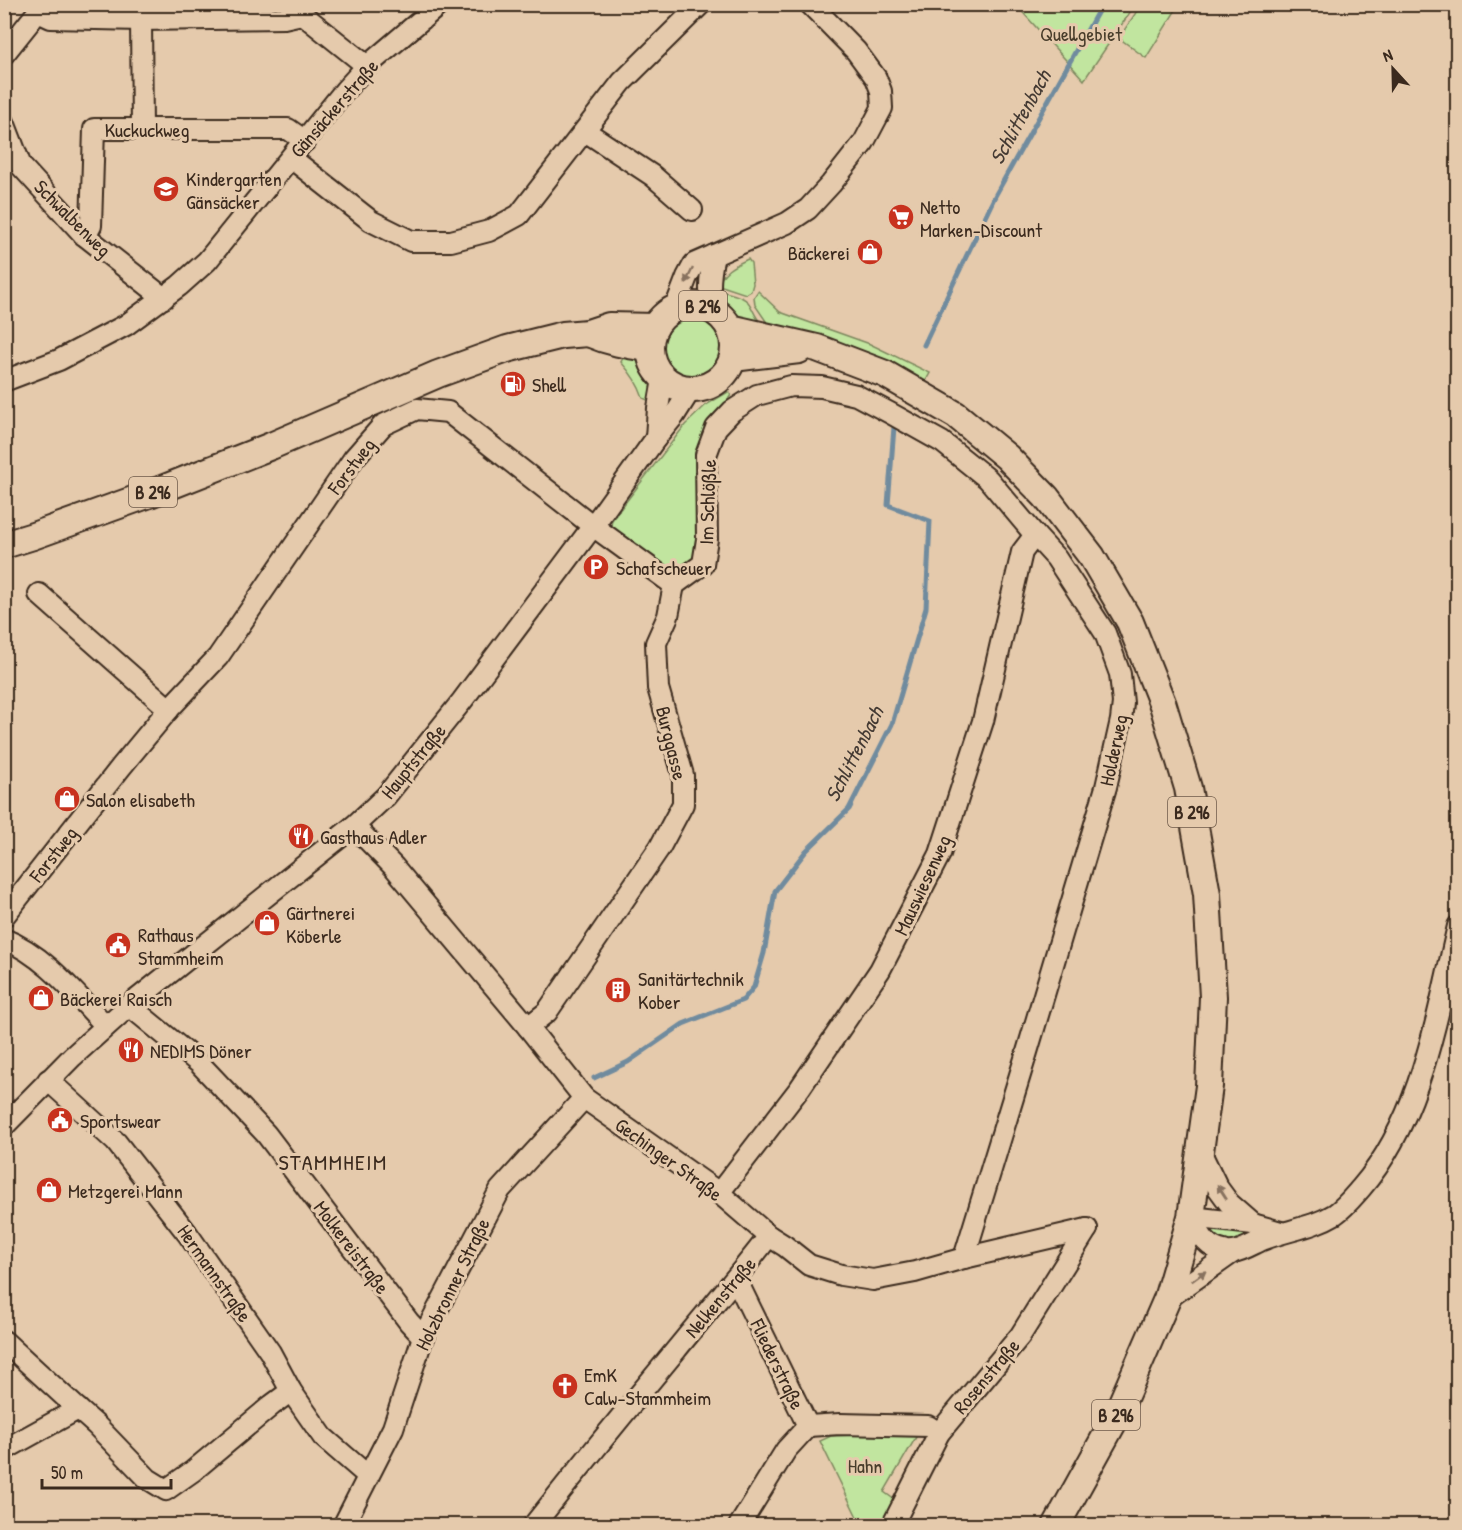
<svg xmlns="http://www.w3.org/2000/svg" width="1462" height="1530" font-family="'Patrick Hand',sans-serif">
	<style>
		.green { fill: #c1e59f; stroke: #7e885e; stroke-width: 1.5 }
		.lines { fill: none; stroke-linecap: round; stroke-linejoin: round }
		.stream { stroke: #708b9e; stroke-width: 5 }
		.minor-casing { stroke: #3b2a1e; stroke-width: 24 }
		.major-casing { stroke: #3b2a1e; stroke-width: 30 }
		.minor { stroke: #e5caac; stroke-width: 20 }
		.major { stroke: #e5caac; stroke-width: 26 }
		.oneway { fill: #88725e }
		.labels { text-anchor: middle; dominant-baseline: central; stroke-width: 6; stroke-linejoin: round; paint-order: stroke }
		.shield { fill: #e5caac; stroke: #6e5a49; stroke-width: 1.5 }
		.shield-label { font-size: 18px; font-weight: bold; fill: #3b2a1e }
		.park-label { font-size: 20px; fill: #483d2b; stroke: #e5caac }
		.street-label { font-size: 20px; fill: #3b2a1e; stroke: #e5caac }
		.poi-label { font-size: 20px; fill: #3b2a1e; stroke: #e5caac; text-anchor: start }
		.water-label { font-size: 21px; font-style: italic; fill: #443a33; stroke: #e5caac }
		.quarter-label { font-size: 22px; letter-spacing: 1.5px; fill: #3b2a1e; stroke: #e5caac }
	</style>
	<rect width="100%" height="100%" fill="#e5caac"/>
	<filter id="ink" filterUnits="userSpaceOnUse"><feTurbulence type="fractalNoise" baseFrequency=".0167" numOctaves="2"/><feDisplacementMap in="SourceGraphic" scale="12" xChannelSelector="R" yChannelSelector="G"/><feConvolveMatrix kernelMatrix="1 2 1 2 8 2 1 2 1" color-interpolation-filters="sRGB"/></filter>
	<g filter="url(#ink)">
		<!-- green -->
		<g class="green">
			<path d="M1016 5H1135L1084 80Z"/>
			<path d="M1141 5H1179L1146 58 1119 38Z"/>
			<path d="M748 259 751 263 753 284 751 291 746 294 719 285C722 270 736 265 748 259Z"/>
			<path d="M758 291 780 312 870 344 930 373 924 384 767 331 766 321 755 305 754 297Z"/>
			<path d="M725 292C732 294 743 296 748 302 753 308 754 316 761 323L740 324 723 307 719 294Z"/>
			<circle cx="692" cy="348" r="32"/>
			<path d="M626 352C645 364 653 379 652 402L643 398C638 383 631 373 621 362Z"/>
			<path d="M728 392 731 395 702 438 697 472 701 536 697 556 685 566 671 570 657 565 610 530 612 520 685 425 706 405Z"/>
			<path d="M1214 1231 1252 1232 1251 1237C1238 1245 1224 1242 1212 1235Z"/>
			<path d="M919 1432 884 1492 895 1500 883 1525H861L820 1441 831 1436Z"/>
		</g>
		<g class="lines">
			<!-- stream -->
			<g class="stream">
				<path d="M924 345 995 196 1102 4"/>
				<path d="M594 1078 628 1062 683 1024 743 1000 754 987 764 953 775 891 806 851 849 809 892 724 926 608 930 521 888 505 894 427"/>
				<path d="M132 1526 133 1525"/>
			</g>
			<defs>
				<g id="minor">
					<path d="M299 4 302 14 367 66"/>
					<path d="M38 12 51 18 141 20 284 18 302 14"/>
					<path d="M141 20 142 129"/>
					<path d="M4 54 44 4"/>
					<path d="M4 122 21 166 84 235 164 298"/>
					<path d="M585 131 653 176 692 210"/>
					<path d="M291 158 371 221 411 241H451L489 231 519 215 622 82 701 4"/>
					<path d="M84 235 91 226 94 129H288L305 141"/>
					<path d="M675 308 687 277 694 264 787 223 808 209 831 184 864 142 882 108 881 91 876 78 856 51 810 4"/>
					<path d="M712 309C708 291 710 273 714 255"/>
					<path d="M4 381 59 360 126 325 179 286 207 261 345 90 367 66 440 4"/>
					<path d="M656 438 658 408 663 379"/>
					<path d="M674 585 703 564 707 539 706 455 716 428 732 411 757 395 791 386 822 387 856 395 890 413 942 442 988 479 1035 535 1056 558 1105 633 1120 674 1123 703 1121 720 1106 787 1027 1052 964 1258"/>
					<path d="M39 594 169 709"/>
					<path d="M354 826 394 867 528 1027 584 1098 719 1193 769 1236 785 1246 809 1265 841 1275 873 1280 915 1272 964 1258 1087 1229"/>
					<path d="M4 916 121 767 169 709 218 657 354 458 383 425 417 409 448 412 593 526 674 585"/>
					<path d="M4 939C45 955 76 995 106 1026"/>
					<path d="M131 1004 137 1012 199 1063 266 1134 409 1322 423 1337"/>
					<path d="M528 1027 547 1012 660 847 683 804V775L658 688 656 643 668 616 674 585"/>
					<path d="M48 1080 116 1142 187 1233 270 1352 291 1391 323 1437 368 1476"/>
					<path d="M4 1126 72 1057 131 1004 354 826 386 796 462 701 593 526 656 438 674 416 691 389"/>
					<path d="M1201 1153 1218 1188 1229 1203 1253 1224"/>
					<path d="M719 1193 800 1088 880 970 940 854 983 721 1022 552 1035 535"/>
					<path d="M1191 1217C1200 1233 1204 1247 1224 1251 1226 1252 1231 1253 1233 1252 1242 1251 1253 1244 1262 1240 1287 1230 1312 1228 1335 1214 1345 1207 1353 1197 1361 1188 1422 1117 1437 1014 1458 926"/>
					<path d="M1191 1217 1253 1224 1281 1232"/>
					<path d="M736 1279 808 1426"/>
					<path d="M1167 1299 1232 1253"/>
					<path d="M4 1341 78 1409 96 1425 148 1479 166 1490 193 1471 272 1405 291 1391"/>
					<path d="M808 1426 840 1424 928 1426 939 1433"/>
					<path d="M4 1450 78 1409"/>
					<path d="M343 1526 393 1428 423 1337 500 1190 584 1098"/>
					<path d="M533 1526C580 1467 628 1408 676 1350 707 1312 739 1275 769 1236"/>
					<path d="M739 1526 786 1450 808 1426"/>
					<path d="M892 1526 939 1433 1020 1336 1087 1229"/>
				</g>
				<g id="major">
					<circle cx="692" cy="347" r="42"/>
					<path d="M730 328 817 348 885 374 956 415 1007 457 1046 497 1092 557 1130 622 1163 705 1188 788 1207 894 1213 997 1209 1086 1191 1217 1167 1299 1114 1421 1056 1526"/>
					<path d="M588 333C609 342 627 345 649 348"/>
					<path d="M733 358 799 350"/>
					<path d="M4 545 33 536 147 495 271 446 438 374 507 349 563 335 588 333 609 326 655 327"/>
				</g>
			</defs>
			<!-- minor casing -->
			<use href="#minor" class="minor-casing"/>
			<!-- major casing -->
			<use href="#major" class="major-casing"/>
			<!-- minor -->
			<use href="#minor" class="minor"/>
			<!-- major -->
			<use href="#major" class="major"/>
		</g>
		<!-- one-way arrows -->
		<defs><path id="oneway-solid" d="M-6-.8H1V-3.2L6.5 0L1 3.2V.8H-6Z" transform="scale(1.5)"/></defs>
		<g class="oneway">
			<use href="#oneway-solid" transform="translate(689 276) rotate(116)"/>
			<use href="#oneway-solid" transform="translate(1222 1192) rotate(-123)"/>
			<use href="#oneway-solid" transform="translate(1199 1276) rotate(-36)"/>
		</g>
	</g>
	<!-- icons -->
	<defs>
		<symbol id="school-disc" viewBox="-11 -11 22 22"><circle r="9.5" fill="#c8321e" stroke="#e5caac"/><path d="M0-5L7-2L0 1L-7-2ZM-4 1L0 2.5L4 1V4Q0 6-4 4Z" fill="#fff"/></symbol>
		<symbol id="supermarket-disc" viewBox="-11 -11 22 22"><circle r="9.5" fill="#c8321e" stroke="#e5caac"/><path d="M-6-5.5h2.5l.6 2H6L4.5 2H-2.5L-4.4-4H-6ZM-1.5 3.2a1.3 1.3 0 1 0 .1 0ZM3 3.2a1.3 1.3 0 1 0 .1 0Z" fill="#fff"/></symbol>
		<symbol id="shop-disc" viewBox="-11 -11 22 22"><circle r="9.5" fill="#c8321e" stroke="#e5caac"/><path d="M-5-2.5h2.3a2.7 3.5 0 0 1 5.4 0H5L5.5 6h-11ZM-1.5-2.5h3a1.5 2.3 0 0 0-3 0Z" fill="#fff"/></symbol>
		<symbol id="fuel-disc" viewBox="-11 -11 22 22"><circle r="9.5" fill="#c8321e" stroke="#e5caac"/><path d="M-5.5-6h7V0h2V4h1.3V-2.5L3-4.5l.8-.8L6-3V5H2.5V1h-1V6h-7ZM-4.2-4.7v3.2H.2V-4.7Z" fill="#fff"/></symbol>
		<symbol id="parking-disc" viewBox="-11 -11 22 22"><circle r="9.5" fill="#c8321e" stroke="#e5caac"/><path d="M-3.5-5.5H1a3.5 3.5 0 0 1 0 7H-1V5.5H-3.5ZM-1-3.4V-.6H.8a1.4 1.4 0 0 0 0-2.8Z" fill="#fff"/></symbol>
		<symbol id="restaurant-disc" viewBox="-11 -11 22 22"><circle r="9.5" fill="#c8321e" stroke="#e5caac"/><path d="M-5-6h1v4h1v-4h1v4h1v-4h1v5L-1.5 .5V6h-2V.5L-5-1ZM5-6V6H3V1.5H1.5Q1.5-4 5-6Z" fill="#fff"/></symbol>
		<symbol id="civic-disc" viewBox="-11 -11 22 22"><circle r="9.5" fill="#c8321e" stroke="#e5caac"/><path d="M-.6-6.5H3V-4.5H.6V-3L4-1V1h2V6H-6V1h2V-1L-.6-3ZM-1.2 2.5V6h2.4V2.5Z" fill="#fff"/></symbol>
		<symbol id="building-disc" viewBox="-11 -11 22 22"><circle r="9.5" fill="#c8321e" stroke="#e5caac"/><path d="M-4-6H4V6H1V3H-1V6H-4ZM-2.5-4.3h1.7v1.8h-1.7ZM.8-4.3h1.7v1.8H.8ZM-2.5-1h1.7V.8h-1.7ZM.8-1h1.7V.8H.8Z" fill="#fff"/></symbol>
		<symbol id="church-disc" viewBox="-11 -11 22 22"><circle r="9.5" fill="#c8321e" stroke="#e5caac"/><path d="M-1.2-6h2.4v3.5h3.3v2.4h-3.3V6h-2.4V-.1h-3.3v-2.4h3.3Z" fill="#fff"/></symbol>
	</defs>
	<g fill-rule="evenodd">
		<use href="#school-disc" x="151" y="174" width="30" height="30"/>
		<use href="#supermarket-disc" x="886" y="202" width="30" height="30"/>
		<use href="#shop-disc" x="855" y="237" width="30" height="30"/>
		<use href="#fuel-disc" x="498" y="369" width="30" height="30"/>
		<use href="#parking-disc" x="581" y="552" width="30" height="30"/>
		<use href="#shop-disc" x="52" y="784" width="30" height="30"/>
		<use href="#restaurant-disc" x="286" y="821" width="30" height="30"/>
		<use href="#shop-disc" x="252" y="908" width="30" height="30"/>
		<use href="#civic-disc" x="103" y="930" width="30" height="30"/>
		<use href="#building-disc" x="603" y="975" width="30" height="30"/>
		<use href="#shop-disc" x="26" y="983" width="30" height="30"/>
		<use href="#restaurant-disc" x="116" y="1035" width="30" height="30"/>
		<use href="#civic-disc" x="45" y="1105" width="30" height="30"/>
		<use href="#shop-disc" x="34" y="1175" width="30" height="30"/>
		<use href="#church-disc" x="550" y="1371" width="30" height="30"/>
	</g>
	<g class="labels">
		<!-- shield labels -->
		<g class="shield">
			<rect x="679" y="291" width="48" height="30" rx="4.5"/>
			<rect x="129" y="477" width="48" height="30" rx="4.5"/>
			<rect x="1168" y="797" width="48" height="30" rx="4.5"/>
			<rect x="1092" y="1400" width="48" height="30" rx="4.5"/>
		</g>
		<g class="shield-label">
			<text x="703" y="306">B 296</text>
			<text x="153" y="492">B 296</text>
			<text x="1192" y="812">B 296</text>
			<text x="1116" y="1415">B 296</text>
		</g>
		<!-- park labels -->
		<g class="park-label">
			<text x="1081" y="33">Quellgebiet</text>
			<text x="865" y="1465">Hahn</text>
		</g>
		<!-- street labels -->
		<g class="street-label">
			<text transform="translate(334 108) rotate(-49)">Gänsäckerstraße</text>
			<text x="147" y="129">Kuckuckweg</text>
			<text transform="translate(73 218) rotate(45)">Schwalbenweg</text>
			<text transform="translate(351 466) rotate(-53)">Forstweg</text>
			<text transform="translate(707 502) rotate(-88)">Im Schlößle</text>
			<text transform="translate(672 743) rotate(76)">Burggasse</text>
			<text transform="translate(1113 750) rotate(-78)">Holderweg</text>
			<text transform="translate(413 761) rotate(-51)">Hauptstraße</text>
			<text transform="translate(53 854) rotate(-52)">Forstweg</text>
			<text transform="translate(922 885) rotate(-65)">Mauswiesenweg</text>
			<text transform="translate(669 1159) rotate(36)">Gechinger Straße</text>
			<text transform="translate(352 1247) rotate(53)">Molkereistraße</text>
			<text transform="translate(215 1273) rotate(55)">Hermannstraße</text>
			<text transform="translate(452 1284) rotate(-64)">Holzbronner Straße</text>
			<text transform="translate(720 1297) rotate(-50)">Nelkenstraße</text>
			<text transform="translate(778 1364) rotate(64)">Fliederstraße</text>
			<text transform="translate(986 1376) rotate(-50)">Rosenstraße</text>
		</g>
		<!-- poi labels -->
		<g class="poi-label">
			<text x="186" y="178">Kindergarten<tspan x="186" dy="23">Gänsäcker</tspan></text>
			<text x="920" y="206">Netto<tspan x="920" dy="23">Marken-Discount</tspan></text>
			<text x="850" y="252" text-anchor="end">Bäckerei</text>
			<text x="532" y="384">Shell</text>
			<text x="616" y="567">Schafscheuer</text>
			<text x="86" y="799">Salon elisabeth</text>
			<text x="320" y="836">Gasthaus Adler</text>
			<text x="286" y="912">Gärtnerei<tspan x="286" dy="23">Köberle</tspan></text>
			<text x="138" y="934">Rathaus<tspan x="138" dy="23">Stammheim</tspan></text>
			<text x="638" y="978">Sanitärtechnik<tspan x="638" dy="23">Kober</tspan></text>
			<text x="60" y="998">Bäckerei Raisch</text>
			<text x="150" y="1050">NEDIMS Döner</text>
			<text x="80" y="1120">Sportswear</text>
			<text x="68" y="1190">Metzgerei Mann</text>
			<text x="584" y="1374">EmK<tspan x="584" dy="23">Calw-Stammheim</tspan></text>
		</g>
		<!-- water labels -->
		<g class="water-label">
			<text transform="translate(1020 117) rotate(-61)">Schlittenbach</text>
			<text transform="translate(854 754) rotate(-63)">Schlittenbach</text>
		</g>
		<!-- quarter labels -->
		<g class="quarter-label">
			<text x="333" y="1162">STAMMHEIM</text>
		</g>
	</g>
	<!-- margin -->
	<rect width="1462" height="1530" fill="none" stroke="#e5caac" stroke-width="24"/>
	<rect x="12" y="12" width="1438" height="1506" fill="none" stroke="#3b2a1e" stroke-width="2" filter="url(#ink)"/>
	<!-- north arrow -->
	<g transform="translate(1393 69) rotate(338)" stroke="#e5caac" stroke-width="4.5" paint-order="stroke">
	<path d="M0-4.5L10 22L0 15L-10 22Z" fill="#3b2a1e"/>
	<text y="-9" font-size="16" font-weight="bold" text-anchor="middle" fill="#3b2a1e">N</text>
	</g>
	<!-- scale -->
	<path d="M42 1479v9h129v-9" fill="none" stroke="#3b2a1e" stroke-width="3"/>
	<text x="51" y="1479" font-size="18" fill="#3b2a1e" stroke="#e5caac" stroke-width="4.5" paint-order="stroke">50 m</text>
</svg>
